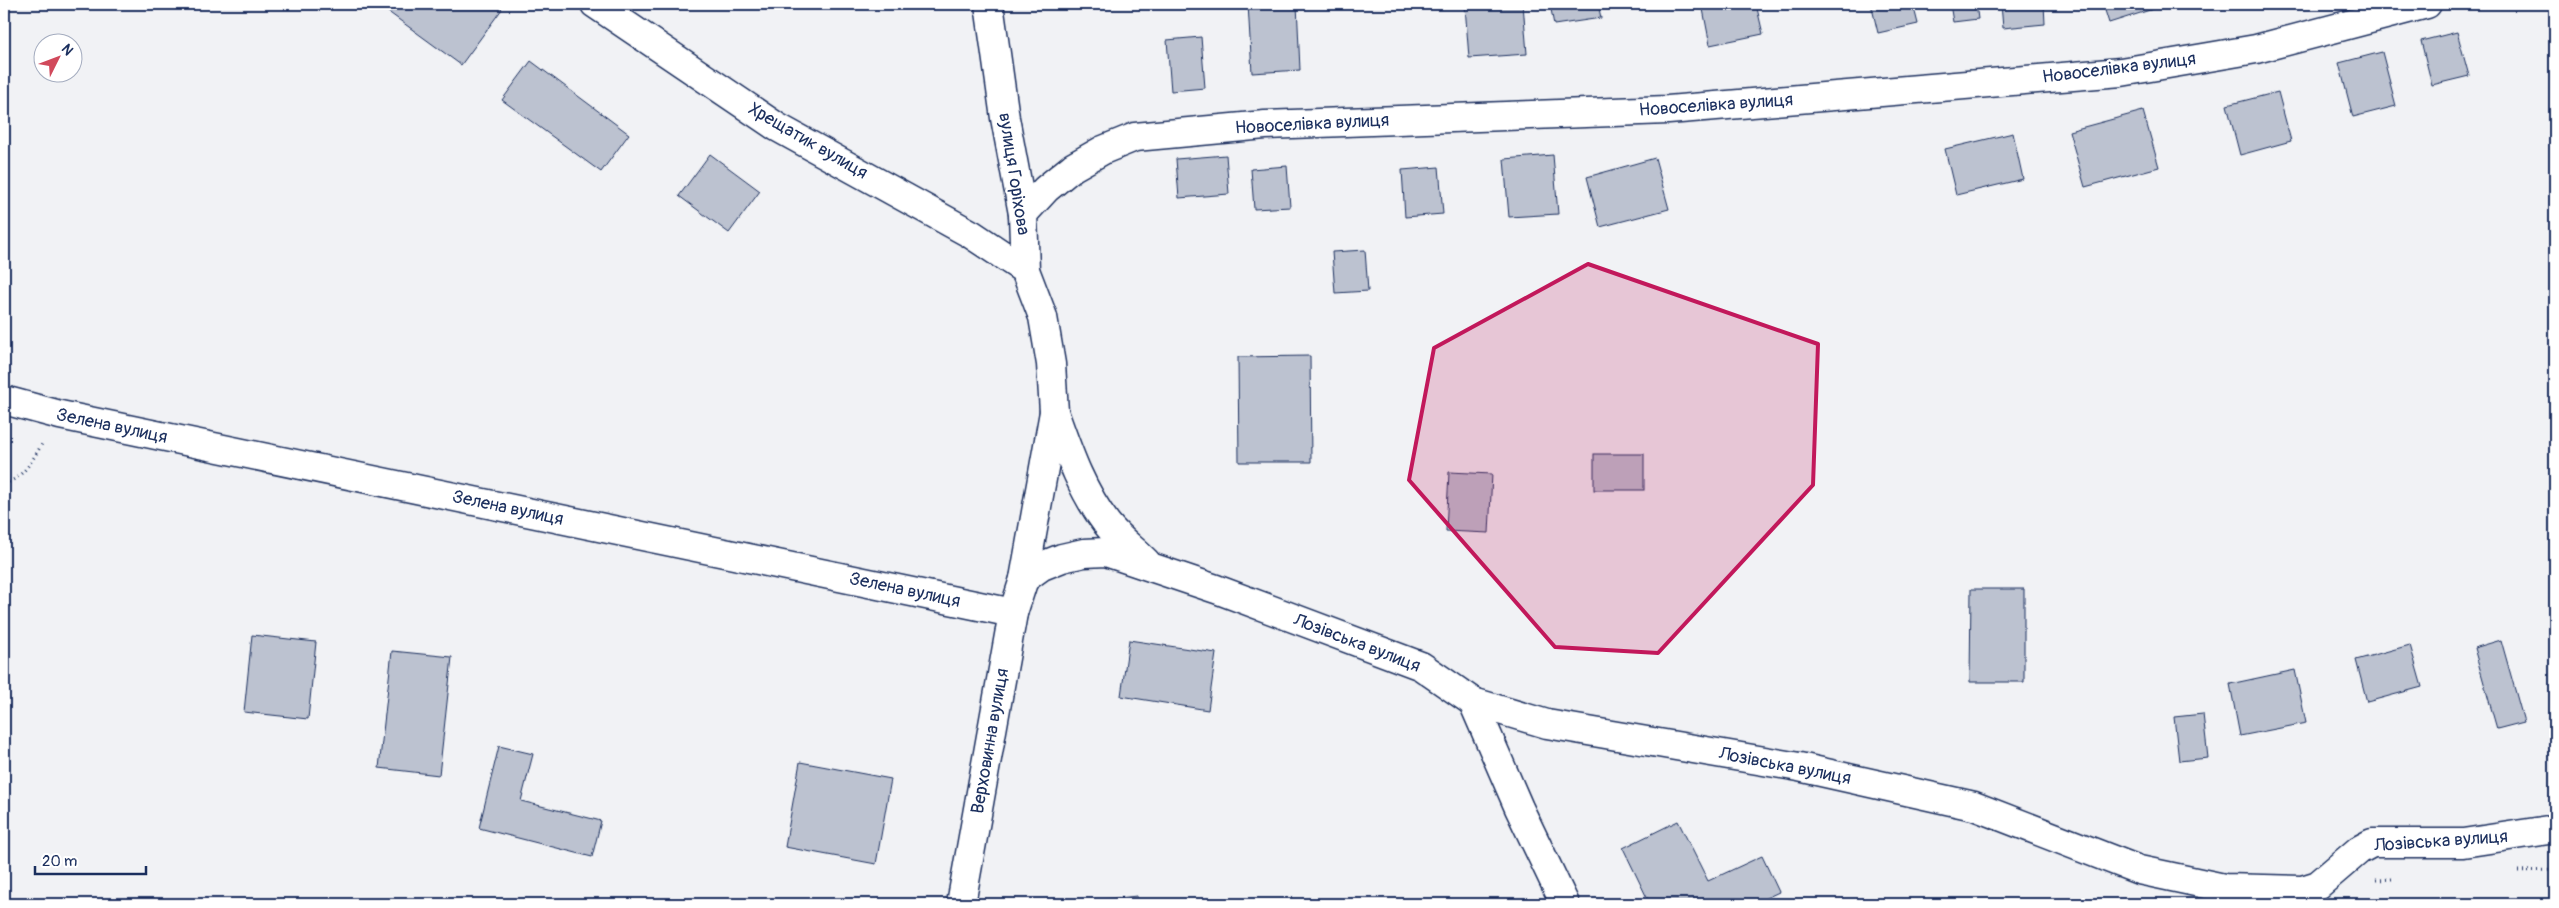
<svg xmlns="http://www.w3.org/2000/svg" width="2559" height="908" font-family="Pangolin,sans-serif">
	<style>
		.building { fill: #bcc2d0; stroke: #1b2f5e }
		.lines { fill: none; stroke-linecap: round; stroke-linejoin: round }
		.street-casing { stroke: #1b2f5e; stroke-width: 31 }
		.path { stroke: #1b2f5e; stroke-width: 3; stroke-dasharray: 1 4; stroke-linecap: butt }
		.street { stroke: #fff; stroke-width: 28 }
		.marked { fill: #c2185b; fill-opacity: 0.2; stroke: #c2185b; stroke-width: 4; stroke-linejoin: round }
		.labels { text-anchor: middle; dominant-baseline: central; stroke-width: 4.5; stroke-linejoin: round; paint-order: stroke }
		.street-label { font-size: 18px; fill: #1b2f5e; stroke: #fff }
	</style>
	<rect width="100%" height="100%" fill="#f1f2f5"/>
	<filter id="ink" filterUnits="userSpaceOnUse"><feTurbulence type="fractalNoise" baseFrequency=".02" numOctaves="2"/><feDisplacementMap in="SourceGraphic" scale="10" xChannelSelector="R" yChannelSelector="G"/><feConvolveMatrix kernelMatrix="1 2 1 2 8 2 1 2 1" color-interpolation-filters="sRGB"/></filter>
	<g filter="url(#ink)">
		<!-- building -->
		<g class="building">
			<path d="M392 4H495L502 9 461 65 387 11Z"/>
			<path d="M1248 4H1297L1300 70 1252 73Z"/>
			<path d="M1500 4H1523L1527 54 1469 58 1465 6Z"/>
			<path d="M1550 4H1598L1601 18 1554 25Z"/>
			<path d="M1702 4H1756L1763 34 1710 45Z"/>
			<path d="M1871 4H1913L1918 24 1878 33Z"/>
			<path d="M1950 4H1976L1978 19 1953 22Z"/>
			<path d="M2001 4H2044L2045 24 2003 28Z"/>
			<path d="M2103 4H2152L2153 9 2109 23Z"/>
			<path d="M2457 32 2469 76 2432 85 2421 41Z"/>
			<path d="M1201 37 1205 88 1171 91 1167 40Z"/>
			<path d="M2382 52 2396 106 2353 117 2339 63Z"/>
			<path d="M531 61 629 134 601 172 502 100Z"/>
			<path d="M2278 92 2291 141 2240 155 2227 105Z"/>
			<path d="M2143 111 2159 167 2085 187 2069 131Z"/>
			<path d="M2013 133 2023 179 1956 195 1945 149Z"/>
			<path d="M710 154 760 191 729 233 679 196Z"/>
			<path d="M1226 155 1229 194 1179 198 1176 159Z"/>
			<path d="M1553 155 1558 214 1509 217 1504 159Z"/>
			<path d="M1655 158 1669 209 1600 227 1587 177Z"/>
			<path d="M1287 166 1290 207 1254 209 1251 169Z"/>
			<path d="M1439 167 1443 214 1405 217 1402 170Z"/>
			<path d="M1365 250 1368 291 1335 293 1332 252Z"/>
			<path d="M1310 356 1311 462H1239L1238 357Z"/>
			<rect x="1594" y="454" width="50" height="36"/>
			<path d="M1449 472 1492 474 1489 533 1446 531Z"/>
			<path d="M1971 589H2024V682H1970Z"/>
			<path d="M252 635 316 642 308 719 244 712Z"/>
			<path d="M1129 640 1216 653 1208 710 1121 696Z"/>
			<path d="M2501 640 2524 722 2497 729 2474 648Z"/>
			<path d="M2410 645 2422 687 2367 702 2356 660Z"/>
			<path d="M392 651 452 657 439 775 379 768Z"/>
			<path d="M2295 670 2306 723 2240 736 2230 684Z"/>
			<path d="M2203 714 2208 758 2179 761 2174 717Z"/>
			<path d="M499 746 533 754 521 801 601 821 592 857 479 828Z"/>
			<path d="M800 762 891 779 876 864 785 847Z"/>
			<path d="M1678 821 1708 881 1762 856 1779 892 1753 904H1650L1623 848Z"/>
			<path d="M1137 896 1138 904H1061Z"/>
		</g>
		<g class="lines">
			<defs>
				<g id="street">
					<path d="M595 4 777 127 971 234 1025 270"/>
					<path d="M1023 214 1046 189 1073 167 1103 150 1135 137 1265 125 1668 110 2121 72 2256 49 2427 4"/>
					<path d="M4 400 60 415 1013 613"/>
					<path d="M1054 412C1068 451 1081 490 1107 524 1118 538 1133 549 1146 562"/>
					<path d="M1024 579 1042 566 1062 558 1084 553 1106 552 1216 589 1421 666 1473 702 1547 724 1799 767 1974 806 2139 870 2224 888 2302 890 2318 885 2359 850 2372 843H2463L2555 829"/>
					<path d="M1473 702 1519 808 1565 904"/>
					<path d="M961 904 1013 613 1024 579 1054 412 1051 364 1043 317 1025 270 1023 214 1005 118 989 4"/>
				</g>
			</defs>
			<!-- street casing -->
			<use href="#street" class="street-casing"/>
			<!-- path -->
			<g class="path">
				<path d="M4 484C23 478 32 461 42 444"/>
				<path d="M2518 871 2555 870"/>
				<path d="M2376 880 2393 879"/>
			</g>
			<!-- street -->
			<use href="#street" class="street"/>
		</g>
	</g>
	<!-- marked area -->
	<path class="marked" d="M1588 264 1818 344 1813 485 1658 653 1555 647 1409 480 1434 348Z"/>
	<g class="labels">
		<!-- street labels -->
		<g class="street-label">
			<text transform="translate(2119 68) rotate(-7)">Новоселівка вулиця</text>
			<text transform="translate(1716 105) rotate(-4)">Новоселівка вулиця</text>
			<text transform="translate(1312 124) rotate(-3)">Новоселівка вулиця</text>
			<text transform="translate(808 141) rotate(30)">Хрещатик вулиця</text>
			<text transform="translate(1014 174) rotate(81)">вулиця Горіхова</text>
			<text transform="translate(112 426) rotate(12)">Зелена вулиця</text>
			<text transform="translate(508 508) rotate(12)">Зелена вулиця</text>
			<text transform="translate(905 590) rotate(12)">Зелена вулиця</text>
			<text transform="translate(1357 643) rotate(21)">Лозівська вулиця</text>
			<text transform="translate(990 741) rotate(-80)">Верховинна вулиця</text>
			<text transform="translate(1785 766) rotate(11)">Лозівська вулиця</text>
			<text transform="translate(2441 841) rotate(-4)">Лозівська вулиця</text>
		</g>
	</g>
	<!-- margin -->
	<rect width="2559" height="908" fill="none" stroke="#fff" stroke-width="20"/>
	<rect x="10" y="10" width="2539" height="888" fill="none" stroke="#1b2f5e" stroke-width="2" filter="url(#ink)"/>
	<!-- north arrow -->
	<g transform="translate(58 58) rotate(48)"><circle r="24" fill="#ffffff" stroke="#a4acbf"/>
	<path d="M0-4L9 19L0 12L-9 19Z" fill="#d1495b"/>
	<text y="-8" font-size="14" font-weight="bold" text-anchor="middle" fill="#1b2f5e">N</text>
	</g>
	<!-- scale -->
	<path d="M35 866v8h111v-8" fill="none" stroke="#1b2f5e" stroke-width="2.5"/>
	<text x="42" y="866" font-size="15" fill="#1b2f5e" stroke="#ffffff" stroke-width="4" paint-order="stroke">20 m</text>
</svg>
